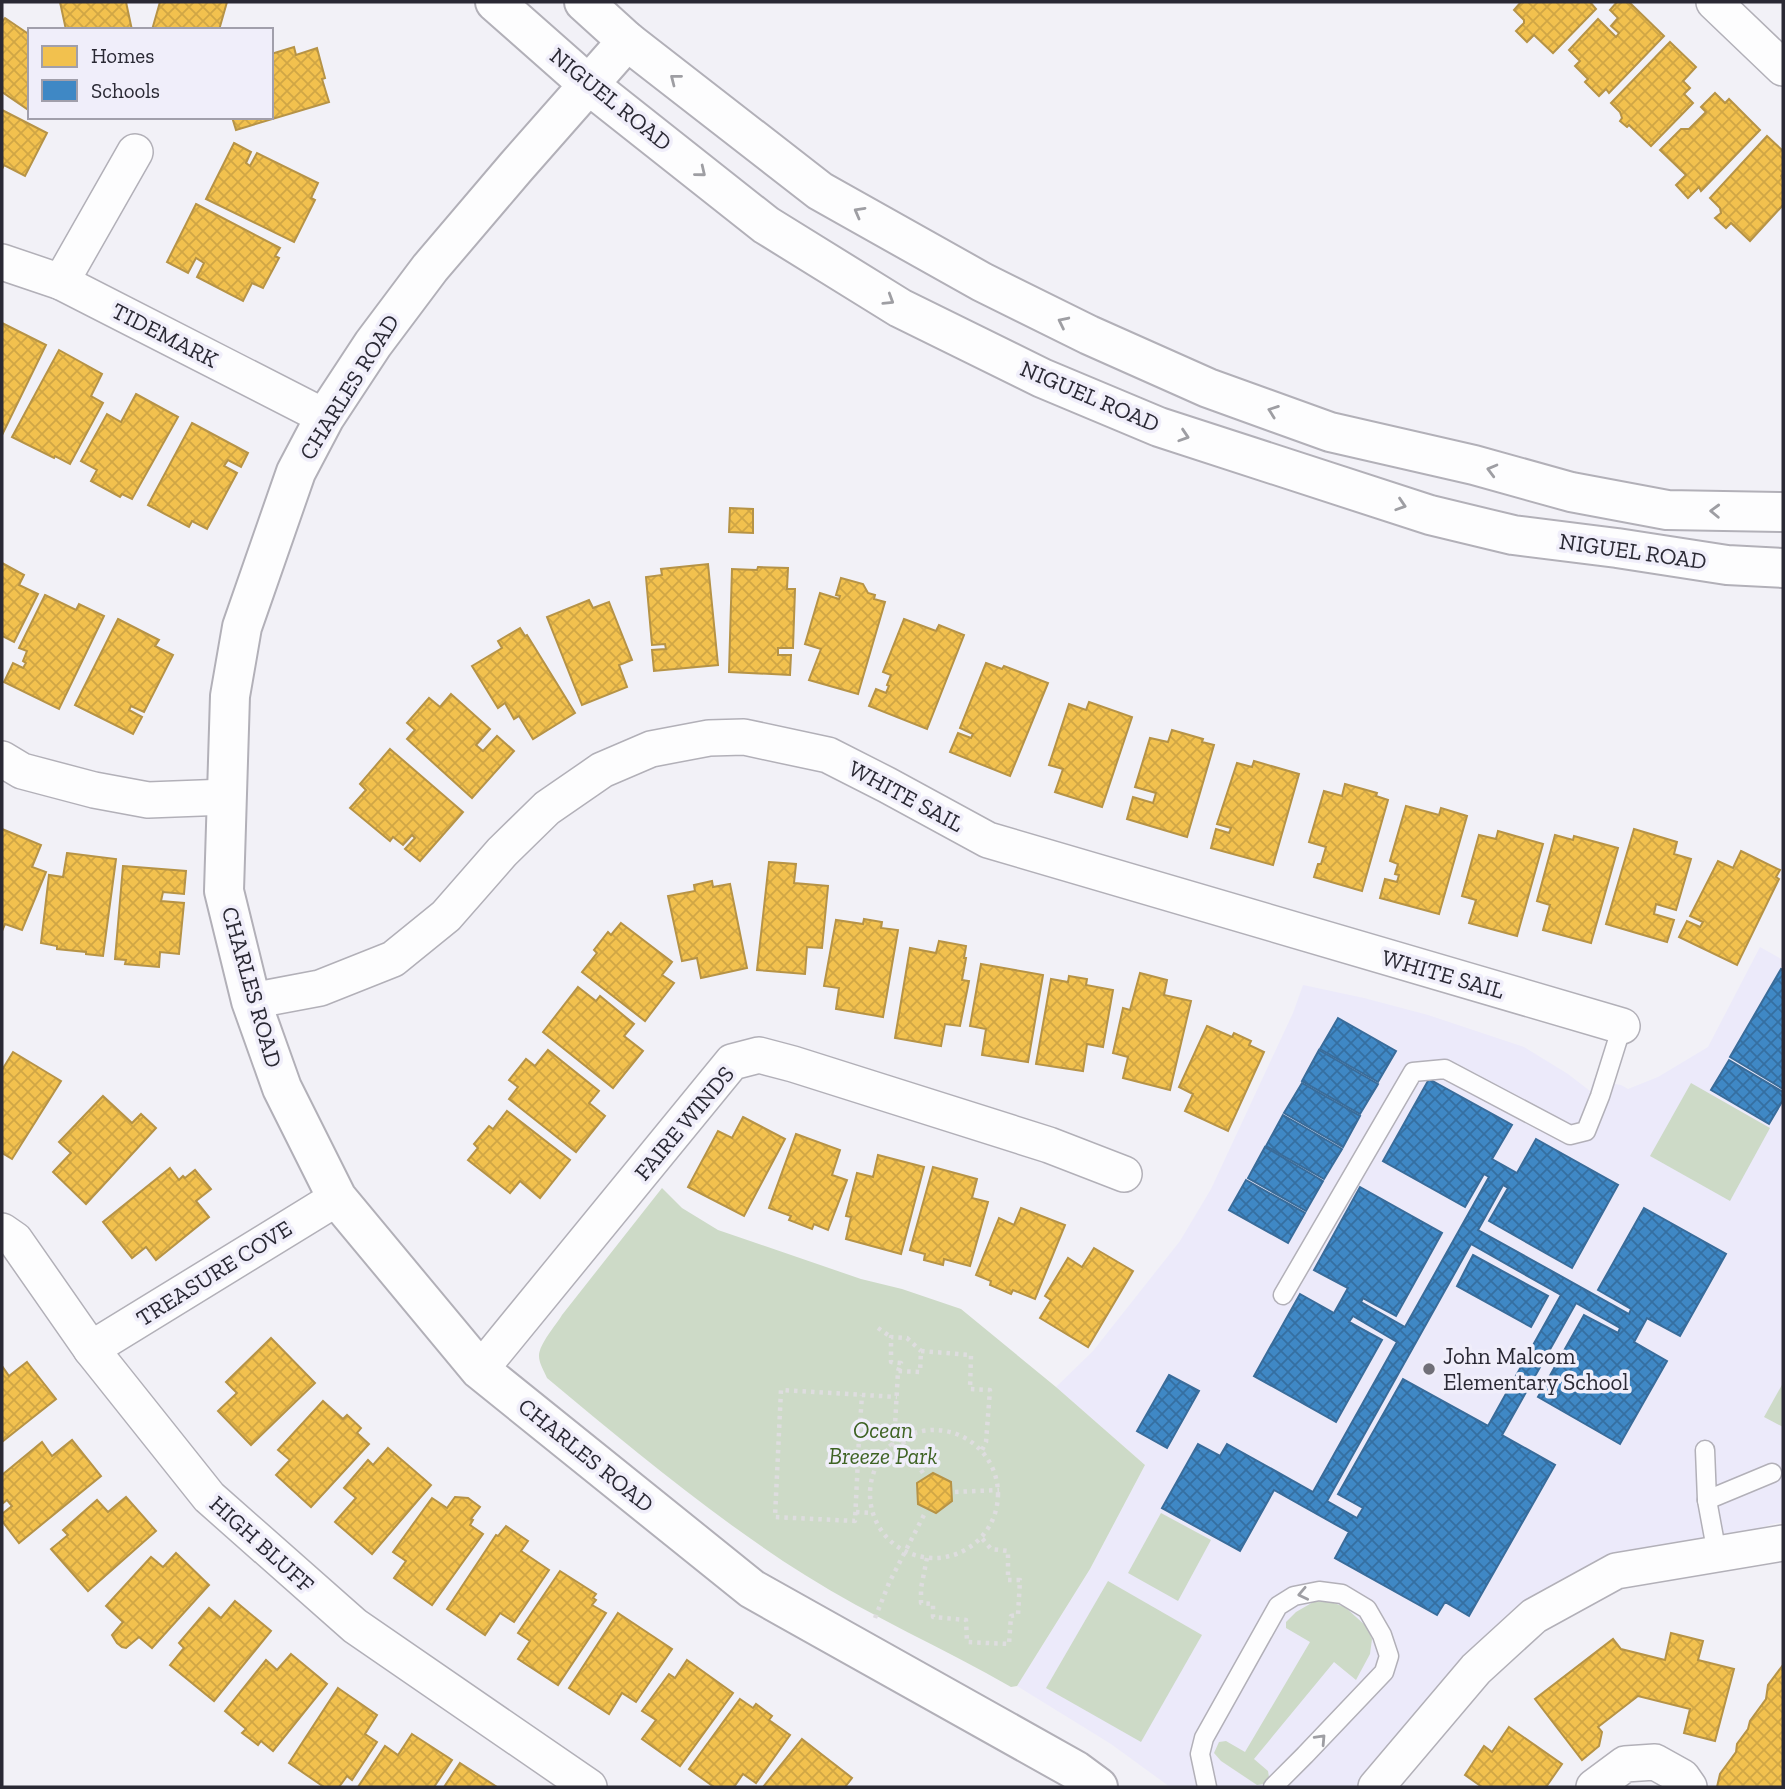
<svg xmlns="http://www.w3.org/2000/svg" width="1785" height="1789" font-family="'Zilla Slab',serif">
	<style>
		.built { fill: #eceafa }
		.green { fill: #cddac7 }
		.homes { fill: url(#homes-cross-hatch); stroke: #b69346; stroke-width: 2 }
		.schools { fill: url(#schools-cross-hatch); stroke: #396c9a; stroke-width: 2; fill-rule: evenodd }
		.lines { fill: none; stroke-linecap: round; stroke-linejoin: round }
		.lane-casing { stroke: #b2b0b8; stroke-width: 21 }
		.street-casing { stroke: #b2b0b8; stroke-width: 38 }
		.secondary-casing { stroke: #b2b0b8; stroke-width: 42 }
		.path { stroke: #dedddf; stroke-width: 4.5; stroke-dasharray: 3.5 5; stroke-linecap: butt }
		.lane { stroke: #fdfdfe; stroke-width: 18 }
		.street { stroke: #fdfdfe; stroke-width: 35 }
		.secondary { stroke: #fdfdfe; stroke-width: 38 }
		.oneway { stroke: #9e9ea3 }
		.poi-dot { fill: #706f78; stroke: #f0eefa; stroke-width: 2.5 }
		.labels { text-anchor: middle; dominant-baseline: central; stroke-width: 7; stroke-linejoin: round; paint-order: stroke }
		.street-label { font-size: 23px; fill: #2a2934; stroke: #f0eefa }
		.poi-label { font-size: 23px; fill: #2a2934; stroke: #f0eefa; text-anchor: start }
		.park-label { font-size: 23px; font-style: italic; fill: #3e6323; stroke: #f0eefa }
	</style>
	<defs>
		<pattern id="homes-cross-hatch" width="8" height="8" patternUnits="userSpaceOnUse" patternTransform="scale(1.75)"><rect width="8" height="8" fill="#f2c14e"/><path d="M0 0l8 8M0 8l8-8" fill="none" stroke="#d0a645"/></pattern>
		<pattern id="schools-cross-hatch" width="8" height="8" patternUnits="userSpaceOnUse" patternTransform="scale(1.75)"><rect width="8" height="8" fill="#3f88c5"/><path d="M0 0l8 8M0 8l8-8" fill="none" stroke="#356fa1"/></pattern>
	</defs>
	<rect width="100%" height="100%" fill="#f2f1f7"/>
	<!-- built -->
	<path class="built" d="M1760 947 1783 960V1522L1772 1524 1739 1535 1682 1542 1605 1562 1479 1648 1358 1787H1170L1111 1744 1017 1686 1090 1569 1145 1465 1056 1387 1093 1351 1180 1241 1211 1189 1293 1013 1303 985 1364 998 1428 1015 1524 1047 1568 1074 1590 1091 1594 1078 1604 1082 1621 1085 1628 1089 1658 1077 1708 1047Z"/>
	<!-- green -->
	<g class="green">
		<path d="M1691 1083 1770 1128 1730 1201 1650 1156Z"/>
		<path d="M662 1188 682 1208 718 1230 861 1279 902 1289 961 1309 1056 1387 1145 1465 1090 1569 1017 1686 1011 1687C944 1648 871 1617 805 1575 713 1517 630 1447 547 1378 544 1371 539 1363 539 1356 539 1344 556 1325 562 1315Z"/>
		<path d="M1783 1383V1427L1764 1417Z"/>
		<path d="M1161 1513 1211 1540 1178 1601 1128 1573Z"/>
		<path d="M1108 1581 1202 1635 1141 1742 1046 1688Z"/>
		<path d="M1315 1601 1331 1602 1345 1607 1366 1626 1372 1639 1370 1654 1356 1680 1334 1662 1254 1759 1268 1771 1269 1777 1264 1784 1257 1785 1221 1761 1214 1753 1219 1742 1226 1741 1245 1752 1310 1642 1286 1628V1622L1296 1612Z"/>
	</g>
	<!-- homes -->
	<g class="homes">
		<path d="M60 2H126L132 30H81L80 28 66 30Z"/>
		<path d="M160 2H227L219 30H152Z"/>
		<path d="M1521 2H1590L1596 9 1553 53 1534 35 1527 42 1516 31 1524 23V20L1514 10Z"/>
		<path d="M1617 2H1629L1664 36 1609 93 1606 89 1599 96 1585 82 1588 79 1575 66 1580 61 1569 50 1598 19 1616 37 1619 33 1611 26 1618 18 1610 10Z"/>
		<path d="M5 18 30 35V111L2 92V22Z"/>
		<path d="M1670 42 1696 67 1683 81 1690 88 1684 94 1693 103 1651 146 1629 125 1627 127 1620 121 1622 118 1620 112 1611 103Z"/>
		<path d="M294 47 296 55 317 48 325 78 322 79 329 102 236 130 232 117H271V54Z"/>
		<path d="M1715 93 1725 103 1729 99 1760 130 1701 191 1699 187 1688 198 1676 185 1686 175 1660 150 1681 129H1689L1706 112 1701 107Z"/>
		<path d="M2 110 47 133 25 176 4 165 2 169Z"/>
		<path d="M1767 136 1783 151V173L1781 176 1783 179V205L1750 241 1731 223 1726 228 1715 218 1721 213 1720 208 1710 198Z"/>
		<path d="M234 143 251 152 246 163 250 166 257 153 318 183 311 198 315 200 294 242 206 199Z"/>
		<path d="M196 204 280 248 275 256 279 258 263 288 252 283 243 301 197 277 204 263 196 258 188 273 167 262Z"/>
		<path d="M2 323 46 345 2 435Z"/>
		<path d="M59 350 102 374 91 396 103 403 70 464 55 456 54 458 12 437Z"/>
		<path d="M136 394 178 417 132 499 122 494 120 497 91 481 97 470 81 461 107 414 121 422Z"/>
		<path d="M192 423 248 453 241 467 228 460 224 466 237 473 207 529 192 521 189 527 148 505Z"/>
		<path d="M730 508 753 509V533L729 532Z"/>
		<path d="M2 563 24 575 19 585 38 594 14 642 2 636Z"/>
		<path d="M708 564 718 665 654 671 652 650 666 649 665 644 652 645 646 577 662 575 661 569Z"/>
		<path d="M758 567 788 568 787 589H795L793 648H778V655H791L790 675 729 672 732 569 757 570Z"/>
		<path d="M841 578 863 584 868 593 875 595 874 599 885 602 858 694 809 680 821 649 805 644 820 593 839 599 840 596 836 595Z"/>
		<path d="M45 595 76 610 79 604 104 616 59 709 4 682 13 663 23 668 26 663 23 661 27 651 19 648Z"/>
		<path d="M589 600 593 608 609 602 632 660 619 665 627 687 582 705 547 617Z"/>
		<path d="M118 619 159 640 155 646 173 655 144 712 131 706 129 710 142 717 133 734 75 705Z"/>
		<path d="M904 619 936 631 939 625 964 635 927 729 869 706 876 689 886 693 889 686 887 685 891 675 883 672Z"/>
		<path d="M520 628 525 636 527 635 575 713 533 739 519 716 514 719 505 703 498 708 472 666 502 648 498 641Z"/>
		<path d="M986 663 1002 669 1004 666 1048 683 1010 776 950 752 958 733 971 738 973 734 960 728Z"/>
		<path d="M451 694 490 729 476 745 483 751 497 736 514 751 472 798 407 739 415 730 407 723 429 698 440 707Z"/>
		<path d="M1089 702 1132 717 1102 807 1055 792 1063 769 1049 765 1069 704 1086 710Z"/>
		<path d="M1172 730 1203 739 1202 742 1214 745 1187 837 1127 819 1133 797 1153 803 1156 793 1135 787 1150 738 1168 742Z"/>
		<path d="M390 749 463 812 420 861 405 849 415 838 412 835 403 845 393 837 390 841 350 808 366 790 360 784Z"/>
		<path d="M1254 761 1299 774 1273 865 1211 848 1216 829 1229 833 1231 828 1217 824 1237 763 1252 767Z"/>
		<path d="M1345 784 1377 793 1376 796 1388 800 1362 891 1314 877 1318 864H1321L1326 847 1309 842 1324 791 1342 796Z"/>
		<path d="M1406 806 1439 815 1441 808 1467 816 1439 914 1380 898 1385 879 1397 882 1399 875 1395 874 1398 864 1390 861Z"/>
		<path d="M2 829 41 845 32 867 46 872 22 930 5 924 2 931Z"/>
		<path d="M1634 829 1677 842 1674 854 1691 859 1676 910 1656 904 1654 914 1674 920 1667 942 1606 924Z"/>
		<path d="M1498 831 1543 844 1517 936 1469 923 1476 900 1462 896 1479 835 1496 839Z"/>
		<path d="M1555 835 1573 840 1574 836 1618 848 1591 943 1543 930 1550 905 1537 901Z"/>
		<path d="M1741 851 1780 870 1776 877 1779 879 1737 965 1679 937 1687 921 1700 927 1703 922 1690 916 1718 861 1733 868Z"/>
		<path d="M67 853 116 859 103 956 86 954V952L57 949V946L41 943 49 875 63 877Z"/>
		<path d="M769 862 796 864 794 883 828 886 822 948 807 947 805 974 757 970Z"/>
		<path d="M123 866 186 871 184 894 163 892 161 901 184 903 179 954 160 952 159 967 125 964 126 960 115 959Z"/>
		<path d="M712 881 713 887 730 884 747 968 701 978 697 958 682 961 668 896 695 891 694 885Z"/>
		<path d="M864 919 882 922 881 928 898 930 883 1017 836 1009 839 988 824 986 836 920 863 924Z"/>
		<path d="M621 923 672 962 662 975 674 983 645 1021 582 972 597 953 594 950 608 932 611 935Z"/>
		<path d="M939 941 966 946 964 958H966L962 980 969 981 960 1026 945 1024 941 1046 895 1038 910 948 936 953Z"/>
		<path d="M981 964 1043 975 1028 1062 982 1055 986 1029 970 1026Z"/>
		<path d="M1140 973 1167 980 1164 995 1191 1001 1170 1090 1123 1078 1128 1057 1113 1053 1123 1008 1130 1010Z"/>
		<path d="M1069 976 1087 979 1086 985 1113 990 1103 1047 1087 1044 1083 1071 1036 1064 1051 979 1068 982Z"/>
		<path d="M578 987 596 1001 600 996 634 1024 624 1036 643 1051 613 1088 543 1032Z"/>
		<path d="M1207 1026 1232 1037 1234 1033 1251 1041 1249 1045 1264 1052 1228 1131 1185 1111 1193 1094 1179 1087Z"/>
		<path d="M548 1050 599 1091 589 1103 605 1116 576 1152 509 1099 518 1087 509 1080 526 1059 535 1066Z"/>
		<path d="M13 1052 61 1081 12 1159 2 1153V1070Z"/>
		<path d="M103 1096 132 1123 141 1114 156 1128 86 1204 53 1172 71 1153 59 1142Z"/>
		<path d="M507 1111 570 1160 540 1198 520 1181 510 1193 468 1160 478 1148 474 1144 489 1126 493 1129Z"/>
		<path d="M743 1117 785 1139 744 1216 688 1187 718 1131 732 1138Z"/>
		<path d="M796 1134 840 1150 832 1175 847 1180 828 1230 814 1224 812 1229 789 1220 791 1216 769 1208Z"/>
		<path d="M878 1155 924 1167 901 1254 846 1239 851 1217 846 1216 857 1173 873 1177Z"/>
		<path d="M933 1167 977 1179 972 1198 988 1202 970 1266 944 1259 943 1265 924 1260 925 1254 910 1250Z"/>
		<path d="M170 1168 179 1180 183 1176 185 1178 195 1170 211 1189 196 1201 209 1217 156 1260 146 1247 132 1258 103 1222Z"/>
		<path d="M1021 1208 1065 1225 1035 1299 1013 1290 1011 1294 990 1285 991 1281 976 1275 999 1218 1014 1225Z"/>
		<path d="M1094 1248 1133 1271 1088 1347 1040 1318 1051 1300 1045 1296 1068 1258 1082 1267Z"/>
		<path d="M271 1338 315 1383 251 1445 218 1411 237 1393 226 1382Z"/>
		<path d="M27 1362 56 1399 2 1442V1366L9 1376Z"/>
		<path d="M323 1401 343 1419 347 1415 361 1428 357 1433 369 1444 311 1507 276 1475 290 1460 278 1450Z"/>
		<path d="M72 1440 101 1476 19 1543 2 1521V1514L12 1506 7 1500 2 1504V1475L42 1442 52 1456Z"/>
		<path d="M388 1448 431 1485 372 1554 335 1522 356 1498 344 1488 368 1460 373 1465Z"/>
		<path d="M933 1473 951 1482 952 1501 936 1513 918 1504 917 1483Z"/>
		<path d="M126 1497 156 1531 88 1591 51 1549 68 1535 63 1530 97 1500 108 1512Z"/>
		<path d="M455 1497 468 1498 480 1507 471 1519 473 1520 470 1525 483 1534 432 1605 394 1578 406 1561 393 1552 432 1498 447 1508Z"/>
		<path d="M506 1526 528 1541 521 1551 549 1570 514 1622 500 1613 485 1635 447 1609 496 1535 498 1536Z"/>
		<path d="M176 1553 209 1585 152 1648 139 1637 126 1648 122 1647 117 1643 112 1635 123 1622 106 1606 151 1557 163 1567Z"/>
		<path d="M560 1571 596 1594 593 1598 596 1600 592 1605 606 1613 558 1685 518 1659 530 1641 518 1633Z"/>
		<path d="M235 1601 271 1631 214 1701 170 1665 184 1648 179 1643 209 1608 221 1618Z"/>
		<path d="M618 1613 672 1649 636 1702 622 1693 609 1714 569 1688Z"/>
		<path d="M1671 1633 1703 1641 1698 1660 1734 1669 1715 1741 1684 1733 1690 1709 1638 1696 1598 1727 1602 1732 1599 1746 1582 1760 1535 1699 1613 1639 1621 1649 1665 1660Z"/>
		<path d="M291 1654 327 1684 273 1751 261 1741 258 1745 242 1733 246 1729 225 1711 266 1660 277 1670Z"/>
		<path d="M687 1660 733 1693 680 1766 642 1739 656 1720 642 1711 669 1674 675 1678Z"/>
		<path d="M1783 1665V1787H1717L1720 1774 1736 1752 1737 1744 1748 1729 1750 1721 1766 1699 1768 1685Z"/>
		<path d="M338 1688 377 1715 365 1734 377 1742 352 1780 347 1776 339 1787H324L289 1763Z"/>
		<path d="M740 1699 753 1708 756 1704 772 1716 769 1720 790 1735 756 1783 743 1774 734 1787H714L689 1769Z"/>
		<path d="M1509 1727 1562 1764 1546 1787H1482L1465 1775 1484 1746 1492 1752Z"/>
		<path d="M412 1734 452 1760 434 1787H358L385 1746 398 1755Z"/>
		<path d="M802 1739 852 1778 845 1787H763Z"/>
		<path d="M460 1763 497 1787H444Z"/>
	</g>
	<!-- schools -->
	<g class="schools">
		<path d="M1781 969 1783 970V1089L1730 1057Z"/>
		<path d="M1338 1018 1396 1051 1378 1082 1320 1049Z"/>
		<path d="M1319 1050 1378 1084 1360 1114 1302 1081Z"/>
		<path d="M1729 1060 1783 1092V1100L1769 1124 1711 1090Z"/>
		<path d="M1429 1079 1512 1125 1492 1159 1517 1173 1536 1139 1618 1185 1572 1268 1489 1221 1508 1188 1503 1185 1478 1230 1629 1314 1631 1309 1598 1290 1644 1208 1726 1254 1680 1336 1647 1318 1634 1342 1667 1361 1620 1444 1538 1397 1584 1315 1618 1333 1620 1328 1576 1303 1502 1435 1555 1465 1469 1616 1445 1602 1437 1615 1335 1558 1349 1532 1274 1490 1240 1551 1162 1508 1198 1444 1220 1456 1227 1444 1313 1492 1397 1342 1353 1316 1349 1322 1382 1340 1336 1422 1254 1376 1300 1294 1334 1313 1348 1288 1314 1270 1360 1187 1442 1233 1396 1316 1363 1298 1361 1302 1405 1327 1489 1177 1484 1174 1465 1207 1383 1161ZM1471 1244 1561 1295 1488 1426 1403 1379 1338 1494 1363 1508 1357 1518 1327 1501Z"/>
		<path d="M1302 1083 1360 1116 1343 1147 1284 1113Z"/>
		<path d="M1283 1115 1342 1149 1324 1179 1266 1146Z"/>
		<path d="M1265 1147 1323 1181 1306 1211 1248 1178Z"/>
		<path d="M1246 1180 1305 1213 1288 1243 1229 1210Z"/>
		<path d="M1473 1255 1548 1296 1531 1327 1457 1286Z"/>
		<path d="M1169 1375 1199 1391 1167 1448 1137 1431Z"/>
	</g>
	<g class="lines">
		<defs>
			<g id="lane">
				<path d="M1283 1295 1413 1072 1445 1069 1570 1135 1586 1131 1600 1096 1622 1026"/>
				<path d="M1705 1450 1707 1500 1717 1554"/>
				<path d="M1707 1500 1772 1473"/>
				<path d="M1207 1787 1200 1754 1204 1738 1278 1606 1294 1596 1319 1591 1342 1594 1367 1609 1382 1635 1389 1656 1384 1672 1305 1755 1273 1787"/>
			</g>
			<g id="street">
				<path d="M1714 2 1783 68"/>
				<path d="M2 262 61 282 325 417"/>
				<path d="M61 282 135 152"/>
				<path d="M2 759 22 771 94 790 148 800 227 797"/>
				<path d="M251 1001 320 988 393 959 446 916 502 852 547 808 602 770 651 749 709 738 744 737 828 755 887 785 988 840 1622 1026"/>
				<path d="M2 1231 15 1240 91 1349 209 1497 355 1626 589 1787"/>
				<path d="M91 1349 337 1198"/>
				<path d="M480 1370 732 1062 759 1055 793 1064 1049 1145 1124 1174"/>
				<path d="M1376 1787 1476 1669 1534 1616 1616 1571 1783 1543"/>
				<path d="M1594 1787 1625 1764 1655 1762 1682 1777 1689 1787"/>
			</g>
			<g id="secondary">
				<path d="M495 2 589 85 766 225 900 308 1042 378 1159 427 1430 515 1513 535 1617 548 1727 565 1783 568"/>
				<path d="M584 2 627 41 820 191 982 282 1089 335 1208 388 1330 432 1474 465 1571 492 1667 510 1783 512"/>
				<path d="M627 41 516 167 430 268 373 344 325 417 296 472 242 627 230 696 224 891 251 1001 282 1088 337 1198 480 1370 752 1589 1075 1770 1098 1787"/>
			</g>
		</defs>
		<!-- lane casing -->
		<use href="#lane" class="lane-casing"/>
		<!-- street casing -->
		<use href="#street" class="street-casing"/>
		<!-- secondary casing -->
		<use href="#secondary" class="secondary-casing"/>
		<!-- path -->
		<g class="path">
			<path d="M878 1328 891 1337"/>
			<path d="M898 1371 901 1363 891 1362V1337L907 1338 921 1351"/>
			<circle cx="934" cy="1494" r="64"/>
			<path d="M859 1438 862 1395"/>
			<path d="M892 1446 885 1438H859L855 1521 775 1517 781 1390 897 1397"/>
			<path d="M923 1473 901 1439 895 1426 898 1371 920 1372 921 1351 971 1355 970 1389 990 1390 986 1442 982 1450"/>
			<path d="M955 1492 999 1490"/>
			<path d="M856 1512 873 1513"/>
			<path d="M927 1558 921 1588V1603L933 1604V1617L966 1620 967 1642 1009 1644 1011 1616 1018 1615 1020 1580H1008V1551L991 1549 981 1537"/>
			<path d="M875 1618 889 1583 925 1513"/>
		</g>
		<!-- lane -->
		<use href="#lane" class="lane"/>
		<!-- street -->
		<use href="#street" class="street"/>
		<!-- secondary -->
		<use href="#secondary" class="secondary"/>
	</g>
	<!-- one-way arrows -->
	<defs><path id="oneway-chevron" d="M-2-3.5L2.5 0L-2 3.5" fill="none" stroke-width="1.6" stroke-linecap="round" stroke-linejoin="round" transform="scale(1.75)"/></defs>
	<g class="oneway">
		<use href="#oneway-chevron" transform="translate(675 79) rotate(-142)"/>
		<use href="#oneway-chevron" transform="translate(701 172) rotate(39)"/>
		<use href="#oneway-chevron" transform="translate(859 212) rotate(-151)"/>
		<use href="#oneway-chevron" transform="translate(889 300) rotate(32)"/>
		<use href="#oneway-chevron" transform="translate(1063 322) rotate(-154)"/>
		<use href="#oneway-chevron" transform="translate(1273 411) rotate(-160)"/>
		<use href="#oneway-chevron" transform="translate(1184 436) rotate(18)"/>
		<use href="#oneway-chevron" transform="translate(1492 470) rotate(-165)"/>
		<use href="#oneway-chevron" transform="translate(1401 505) rotate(18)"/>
		<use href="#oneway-chevron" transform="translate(1715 511) rotate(-178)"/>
		<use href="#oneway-chevron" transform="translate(1303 1594) rotate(168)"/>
		<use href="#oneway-chevron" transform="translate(1321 1739) rotate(-47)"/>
	</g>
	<!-- markers -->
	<circle class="poi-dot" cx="1429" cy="1369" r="7"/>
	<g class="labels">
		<!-- street labels -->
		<g class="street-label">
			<text transform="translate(611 99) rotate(39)">NIGUEL ROAD</text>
			<text transform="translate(165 335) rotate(27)">TIDEMARK</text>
			<text transform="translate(349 387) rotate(-58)">CHARLES ROAD</text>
			<text transform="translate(1090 396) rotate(23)">NIGUEL ROAD</text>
			<text transform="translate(1633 551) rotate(8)">NIGUEL ROAD</text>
			<text transform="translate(906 796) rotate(28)">WHITE SAIL</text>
			<text transform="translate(1443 974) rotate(16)">WHITE SAIL</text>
			<text transform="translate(252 987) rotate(74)">CHARLES ROAD</text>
			<text transform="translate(684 1123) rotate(-50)">FAIRE WINDS</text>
			<text transform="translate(214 1273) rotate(-32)">TREASURE COVE</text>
			<text transform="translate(586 1455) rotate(39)">CHARLES ROAD</text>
			<text transform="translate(262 1544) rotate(42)">HIGH BLUFF</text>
		</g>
		<!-- poi labels -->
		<g class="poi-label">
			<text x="1443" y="1356">John Malcom<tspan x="1443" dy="26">Elementary School</tspan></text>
		</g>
		<!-- park labels -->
		<g class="park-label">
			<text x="883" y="1430">Ocean<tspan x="883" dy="26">Breeze Park</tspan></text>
		</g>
	</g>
	<!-- border -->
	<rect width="1785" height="1789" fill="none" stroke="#2a2934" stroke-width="7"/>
	<!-- legend -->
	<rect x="28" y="28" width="245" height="91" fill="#f0eefa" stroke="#a19fab" stroke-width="2"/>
	<rect x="42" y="46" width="35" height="21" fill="#f2c14e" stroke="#a19fab" stroke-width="2"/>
	<text x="91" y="63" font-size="21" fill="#2a2934">Homes</text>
	<rect x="42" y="80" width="35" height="21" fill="#3f88c5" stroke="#a19fab" stroke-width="2"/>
	<text x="91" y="98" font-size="21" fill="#2a2934">Schools</text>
</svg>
